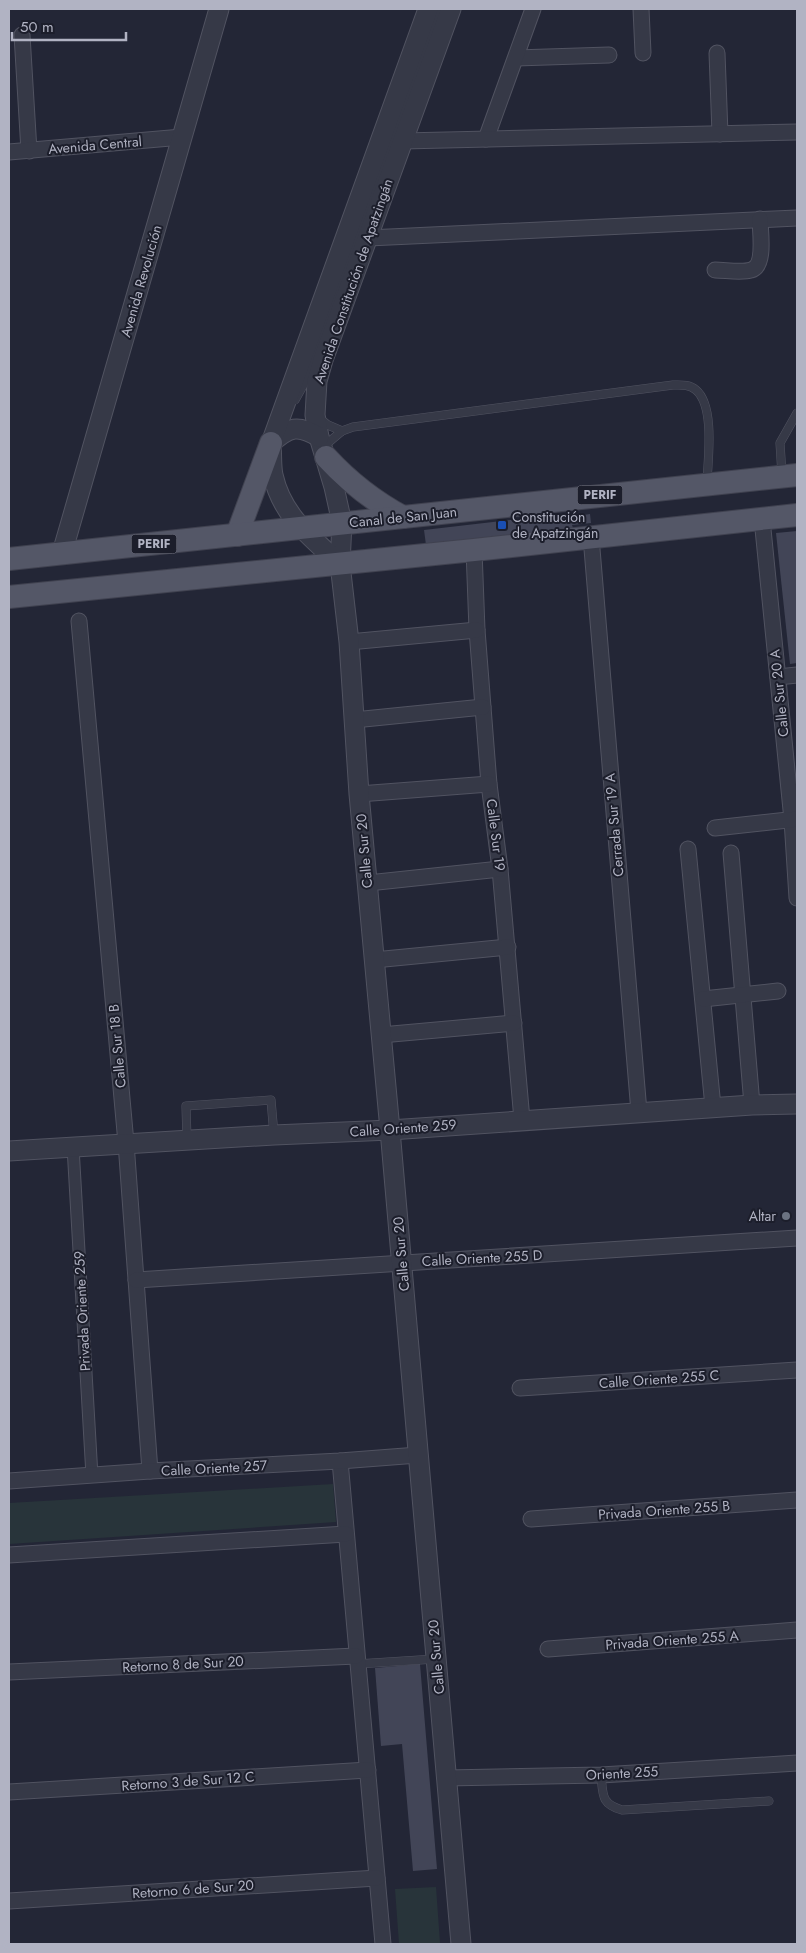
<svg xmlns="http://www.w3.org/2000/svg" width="806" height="1953" font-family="Jost,sans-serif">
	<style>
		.green { fill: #28343a }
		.building { fill: #424557 }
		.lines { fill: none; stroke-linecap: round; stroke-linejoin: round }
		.service-casing { stroke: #515361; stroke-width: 9 }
		.pedestrian-casing { stroke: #515361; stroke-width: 13 }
		.minor-casing { stroke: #515361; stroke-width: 17 }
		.tertiary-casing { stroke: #515361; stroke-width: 21 }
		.primary-casing { stroke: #404250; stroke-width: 24 }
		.service { stroke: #363947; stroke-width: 8 }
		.pedestrian { stroke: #363947; stroke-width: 11 }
		.minor { stroke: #363947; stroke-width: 15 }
		.tertiary { stroke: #363947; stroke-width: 19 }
		.primary { stroke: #545767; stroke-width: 22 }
		.transit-dot { fill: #1a4fb4; stroke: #1c1e2b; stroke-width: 2 }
		.worship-dot { fill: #6b7280; stroke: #1c1e2b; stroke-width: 2 }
		.labels { text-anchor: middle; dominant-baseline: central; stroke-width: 4; stroke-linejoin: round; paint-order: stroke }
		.shield { fill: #1c1e2b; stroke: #848695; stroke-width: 1 }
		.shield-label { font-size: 12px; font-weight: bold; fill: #b1b3c3 }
		.street-label { font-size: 14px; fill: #b1b3c3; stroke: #1c1e2b }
		.poi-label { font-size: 14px; fill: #b1b3c3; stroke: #1c1e2b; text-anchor: start }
	</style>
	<rect width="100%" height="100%" fill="#232636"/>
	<!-- green -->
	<g class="green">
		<path d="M333 1484 336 1522 9 1544V1503Z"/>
		<path d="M436 1887 440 1943 399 1944 395 1889Z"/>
	</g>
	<!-- building -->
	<g class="building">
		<path d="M571 513V517L590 514 591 523 572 525 573 528 426 545 424 530Z"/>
		<path d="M797 531V663L790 664 776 533Z"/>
		<path d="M420 1664 437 1869 413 1871 402 1744 381 1746 375 1668Z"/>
	</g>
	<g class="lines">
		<defs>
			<g id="service">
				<path d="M295 400 304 384 440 9"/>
				<path d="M318 417 328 425 342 431"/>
				<path d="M323 447 342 431 353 427 673 385C681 385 689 384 696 390 715 406 708 459 707 482"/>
				<path d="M782 475 780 443 797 413"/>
				<path d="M187 1140 186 1106 271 1100 274 1135"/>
				<path d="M357 1664 435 1659"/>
				<path d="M601 1775C603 1795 601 1804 622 1810L769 1801"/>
			</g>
			<path id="pedestrian" d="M73 1147 92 1476"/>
			<g id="minor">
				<path d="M641 9 643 53"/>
				<path d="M22 35 29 151"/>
				<path d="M717 53 720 134"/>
				<path d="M516 58 609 55"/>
				<path d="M486 139 533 9"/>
				<path d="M403 141 797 132"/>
				<path d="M9 152 182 137"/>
				<path d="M368 238 797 218"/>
				<path d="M715 270C725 270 742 273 751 270 766 266 760 231 760 219"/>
				<path d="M762 519 792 820 797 898"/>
				<path d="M591 537 639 1112"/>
				<path d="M474 550 477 630 489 784 500 869 522 1120"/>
				<path d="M79 621 126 1143 150 1471"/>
				<path d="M349 642 477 630"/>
				<path d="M778 677 797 675"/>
				<path d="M354 720 483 707"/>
				<path d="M359 794 489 784"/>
				<path d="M715 828 797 819"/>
				<path d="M688 849 713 1107"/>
				<path d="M731 853 752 1105"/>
				<path d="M368 883 500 869"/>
				<path d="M374 960 508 947"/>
				<path d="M703 999 778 991"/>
				<path d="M381 1035 514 1023"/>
				<path d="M136 1280 797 1238"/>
				<path d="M520 1388 797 1370"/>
				<path d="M340 1461 383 1944"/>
				<path d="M9 1481 150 1471 340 1461 418 1455"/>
				<path d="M531 1519 797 1500"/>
				<path d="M9 1555 346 1534"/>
				<path d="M548 1649 797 1630"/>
				<path d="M9 1672 356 1656"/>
				<path d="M446 1778 601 1775 797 1763"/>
				<path d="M9 1792 368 1770"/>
				<path d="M9 1901 377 1878"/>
			</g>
			<g id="tertiary">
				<path d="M451 9 323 360 317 381 315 415 319 437 334 487 342 523 340 564 349 642 359 794 390 1130 461 1944"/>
				<path d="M271 443C289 427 298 424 319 437"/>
				<path d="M62 553 219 9"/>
				<path d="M340 564C311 537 282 516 273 475 271 465 272 454 271 443L428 9"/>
				<path d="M9 1151 274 1135 390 1130 752 1105 797 1104"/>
			</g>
			<g id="primary">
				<path d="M326 457C349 482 373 501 403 517"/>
				<path d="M237 535 271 443"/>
				<path d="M9 559 797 475"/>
				<path d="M9 597 474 550 797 515"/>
			</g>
		</defs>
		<!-- service casing -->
		<use href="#service" class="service-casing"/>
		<!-- pedestrian casing -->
		<use href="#pedestrian" class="pedestrian-casing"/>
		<!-- minor casing -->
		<use href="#minor" class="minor-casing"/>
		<!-- tertiary casing -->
		<use href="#tertiary" class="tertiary-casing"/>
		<!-- primary casing -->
		<use href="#primary" class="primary-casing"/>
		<!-- service -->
		<use href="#service" class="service"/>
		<!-- pedestrian -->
		<use href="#pedestrian" class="pedestrian"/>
		<!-- minor -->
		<use href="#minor" class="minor"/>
		<!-- tertiary -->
		<use href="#tertiary" class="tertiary"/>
		<!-- primary -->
		<use href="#primary" class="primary"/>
	</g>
	<!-- markers -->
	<rect class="transit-dot" x="497" y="520" width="10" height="10" rx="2.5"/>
	<circle class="worship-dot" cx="786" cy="1216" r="5"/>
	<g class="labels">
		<!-- shield labels -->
		<g class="shield">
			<rect x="577.5" y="485.5" width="45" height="19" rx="4"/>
			<rect x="131.5" y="534.5" width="45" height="19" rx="4"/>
		</g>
		<g class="shield-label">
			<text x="600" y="495">PERIF</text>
			<text x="154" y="544">PERIF</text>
		</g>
		<!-- street labels -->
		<g class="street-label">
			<text transform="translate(95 145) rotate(-5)">Avenida Central</text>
			<text transform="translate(141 281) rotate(-74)">Avenida Revolución</text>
			<text transform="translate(353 281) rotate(-71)">Avenida Constitución de Apatzingán</text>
			<text transform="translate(403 517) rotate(-6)">Canal de San Juan</text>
			<text transform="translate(779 693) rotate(-96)">Calle Sur 20 A</text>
			<text transform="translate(614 825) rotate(-95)">Cerrada Sur 19 A</text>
			<text transform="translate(496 835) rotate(83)">Calle Sur 19</text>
			<text transform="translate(364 851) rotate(-95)">Calle Sur 20</text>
			<text transform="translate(117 1046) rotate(-95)">Calle Sur 18 B</text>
			<text transform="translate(403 1128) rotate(-4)">Calle Oriente 259</text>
			<text transform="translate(401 1254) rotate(-95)">Calle Sur 20</text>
			<text transform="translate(482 1258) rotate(-3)">Calle Oriente 255 D</text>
			<text transform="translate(82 1311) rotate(-93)">Privada Oriente 259</text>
			<text transform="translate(659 1379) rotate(-4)">Calle Oriente 255 C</text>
			<text transform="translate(214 1468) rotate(-3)">Calle Oriente 257</text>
			<text transform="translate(664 1510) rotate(-4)">Privada Oriente 255 B</text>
			<text transform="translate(672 1640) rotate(-4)">Privada Oriente 255 A</text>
			<text transform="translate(436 1657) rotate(-95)">Calle Sur 20</text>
			<text transform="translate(183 1664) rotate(-3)">Retorno 8 de Sur 20</text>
			<text transform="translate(622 1773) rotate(-3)">Oriente 255</text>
			<text transform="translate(188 1781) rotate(-4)">Retorno 3 de Sur 12 C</text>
			<text transform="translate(193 1889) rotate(-4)">Retorno 6 de Sur 20</text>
		</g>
		<!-- poi labels -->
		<g class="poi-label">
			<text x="512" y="517">Constitución<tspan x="512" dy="16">de Apatzingán</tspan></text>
			<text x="776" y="1216" text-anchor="end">Altar</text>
		</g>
	</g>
	<!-- border -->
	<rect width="806" height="1953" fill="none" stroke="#b1b3c3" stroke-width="20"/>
	<!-- scale -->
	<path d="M12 32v8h114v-8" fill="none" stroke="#b1b3c3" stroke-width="2.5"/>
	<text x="20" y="32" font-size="15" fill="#b1b3c3" stroke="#1c1e2b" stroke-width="4" paint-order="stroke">50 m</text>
</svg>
